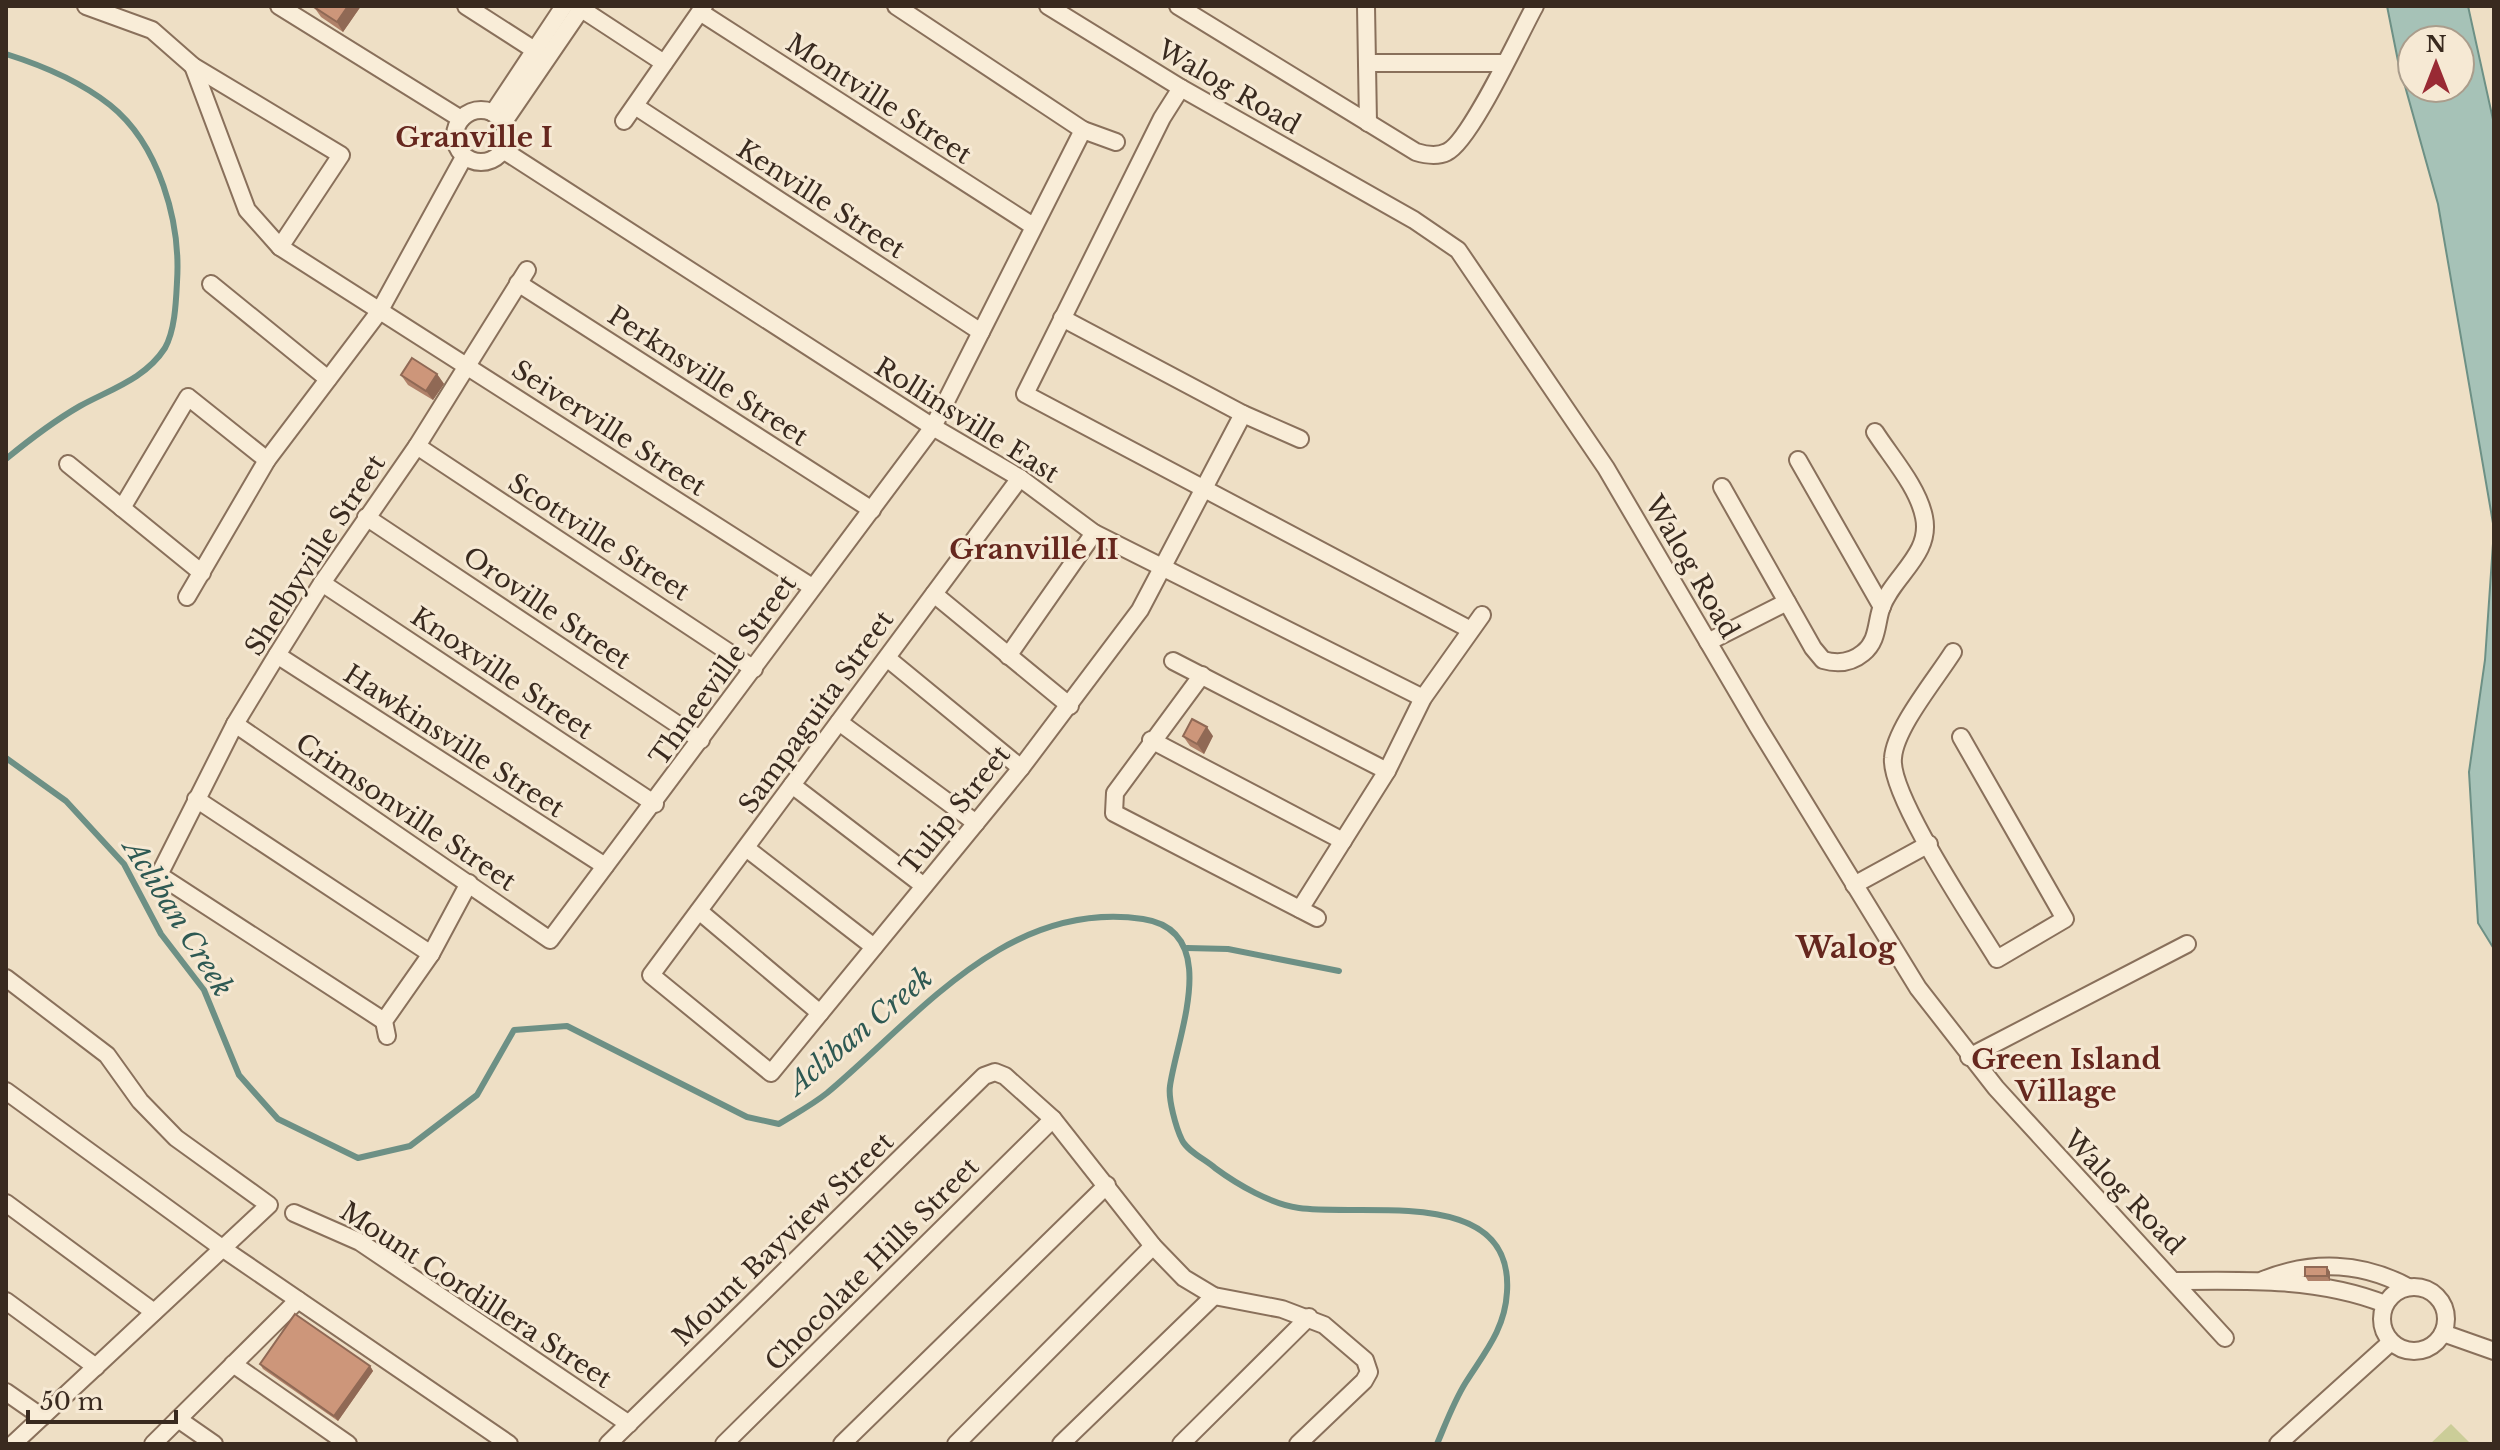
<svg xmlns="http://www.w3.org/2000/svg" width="2500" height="1450" font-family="'Libre Baskerville',serif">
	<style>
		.green { fill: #cbcd98 }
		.water { fill: #a6c2b7; stroke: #6d9085; stroke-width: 2; fill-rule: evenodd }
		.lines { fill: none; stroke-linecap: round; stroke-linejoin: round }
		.stream { stroke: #6d9085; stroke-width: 6 }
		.street-casing { stroke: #89705b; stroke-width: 20 }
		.street { stroke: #f9edd8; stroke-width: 16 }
		.wall { fill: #b08169 }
		.shaded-wall { fill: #906955 }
		.building { fill: #cd967a; stroke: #906955; stroke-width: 2 }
		.labels { text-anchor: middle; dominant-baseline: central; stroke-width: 6; stroke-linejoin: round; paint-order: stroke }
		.street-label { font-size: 26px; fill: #392a1f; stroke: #f6e9d4 }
		.neighbourhood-label { font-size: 28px; font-weight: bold; fill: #66271e; stroke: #f6e9d4 }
		.water-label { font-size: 28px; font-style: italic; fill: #2e5953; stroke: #f6e9d4 }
		.quarter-label { font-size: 30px; font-weight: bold; fill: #66271e; stroke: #f6e9d4 }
	</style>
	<rect width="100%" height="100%" fill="#eedfc5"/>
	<!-- green -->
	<path class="green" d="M2451 1424 2471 1444H2430Z"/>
	<!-- water -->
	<g class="water">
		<path d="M2387 6H2468L2494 124V529L2438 204 2398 61ZM2412 40H2460V88H2412Z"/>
		<path d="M2494 529V949L2478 923 2469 772 2485 660Z"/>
	</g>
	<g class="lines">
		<!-- stream -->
		<g class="stream">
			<path d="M6 54C41 65 81 82 110 105 159 144 181 222 177 282 176 302 175 330 165 348 145 379 111 389 80 406 54 421 29 440 6 459"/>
			<path d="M6 758 66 801 124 864 161 934 204 990 239 1075 278 1119 358 1158 410 1146 477 1095 514 1030 567 1026 747 1117 779 1124C795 1114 812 1105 827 1093 919 1016 1007 899 1143 919 1223 931 1177 1036 1170 1086 1168 1099 1176 1128 1182 1140 1187 1151 1206 1160 1215 1168 1238 1185 1271 1204 1299 1208 1365 1217 1514 1185 1507 1292 1505 1329 1485 1352 1466 1382 1454 1401 1446 1423 1437 1444"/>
			<path d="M1187 948 1228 949 1339 971"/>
		</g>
		<defs>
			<g id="street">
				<path d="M86 6 152 30 193 66 341 155 280 247"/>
				<path d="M279 6 461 119"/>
				<path d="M466 6 536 51"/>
				<path d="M577 6 664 63"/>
				<path d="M896 6 1083 130 1116 142"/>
				<path d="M1048 6 1181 88 1414 220 1458 250 1606 468 1758 727 1918 988 1996 1088 2225 1338"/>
				<path d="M1178 6 1416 152C1426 155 1437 157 1447 152 1470 142 1520 33 1535 6"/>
				<path d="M1366 6 1368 123"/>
				<path d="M700 12 1033 226"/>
				<path d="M1367 63H1504"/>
				<path d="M193 66 247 210 280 247 812 587"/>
				<path d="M1181 88 1162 118 1025 394 1469 629"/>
				<path d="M635 106 981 332"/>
				<circle cx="481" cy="136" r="26"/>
				<path d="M493 113 564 6"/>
				<path d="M624 121 704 6"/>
				<path d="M503 123 583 6"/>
				<path d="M503 150 933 427 1020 478 1094 533 1423 698"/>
				<path d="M518 283 872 510"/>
				<path d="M211 284 328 379"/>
				<path d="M1062 318 1243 414 1300 439"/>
				<path d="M417 446 754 669"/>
				<path d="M1798 460 1882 607"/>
				<path d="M68 464 202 573"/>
				<path d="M1020 478 651 975 771 1073 1021 768 1140 610 1243 414"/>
				<path d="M1722 487 1813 648 1823 660C1837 664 1851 663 1863 653 1878 641 1876 624 1881 609 1892 576 1932 555 1924 517 1918 487 1891 457 1875 432"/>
				<path d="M122 508 188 397 267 460"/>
				<path d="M366 517 701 740"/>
				<path d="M322 583 655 804"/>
				<path d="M934 594 1070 706"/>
				<path d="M187 597 267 460 379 312 464 157"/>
				<path d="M1708 642 1787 602"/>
				<path d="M1953 652C1936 679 1895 728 1893 758 1889 795 1974 921 1997 959L2065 919 1961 737"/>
				<path d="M277 655 605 866"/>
				<path d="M1008 656 1094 533"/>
				<path d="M887 658 1021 768"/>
				<path d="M1173 661 1387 771"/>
				<path d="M1202 675 1115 793 1114 813 1317 918"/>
				<path d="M839 722 976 823"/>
				<path d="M235 724 550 940 933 427 1083 130"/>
				<path d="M1151 740 1343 841"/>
				<path d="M792 785 924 886"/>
				<path d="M196 799 431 954"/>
				<path d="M746 848 874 947"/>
				<path d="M1854 885 1929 844"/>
				<path d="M1300 909 1387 771 1423 698 1482 615"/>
				<path d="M699 911 820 1013"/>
				<path d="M6 978 107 1055 140 1101 176 1138 269 1205 13 1444"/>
				<path d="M384 1021 159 875 235 724 277 655 322 583 417 446 527 270"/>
				<path d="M387 1036 384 1021 431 954 469 883"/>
				<path d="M1969 1057 2187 944"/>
				<path d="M6 1091 222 1248 509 1444"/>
				<path d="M6 1203 154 1312"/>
				<path d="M294 1213 360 1242 629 1424"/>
				<path d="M2263 1280C2312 1260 2362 1262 2408 1287"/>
				<path d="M2176 1281C2245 1280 2320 1278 2385 1304"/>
				<circle cx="2414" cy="1319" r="32"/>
				<path d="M6 1301 96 1367"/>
				<path d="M2443 1333 2494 1351"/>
				<path d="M233 1364 348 1444"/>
				<path d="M6 1392 42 1417"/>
				<path d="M178 1419 214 1444"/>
				<path d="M153 1444 298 1300"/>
				<path d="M608 1444 984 1076 995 1072 1005 1076 1053 1119 1153 1246 1184 1278 1214 1296 1282 1309 1324 1325 1365 1360 1369 1372 1364 1381 1298 1444"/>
				<path d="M724 1444 1053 1119"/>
				<path d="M842 1444 1107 1185"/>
				<path d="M956 1444 1153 1246"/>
				<path d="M1061 1444 1214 1296"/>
				<path d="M1181 1444 1309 1317"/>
				<path d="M2278 1444 2391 1342"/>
			</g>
		</defs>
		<!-- street casing -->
		<use href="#street" class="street-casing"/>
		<!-- street -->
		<use href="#street" class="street"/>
	</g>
	<!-- wall -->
	<g class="wall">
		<path d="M361 6 343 32 321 17 314 7Z"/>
		<path d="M437 374 444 384 433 400 408 385 401 375Z"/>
		<path d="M1183 736H1213L1204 754 1190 746Z"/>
		<path d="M2327 1267 2330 1272V1281H2308L2305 1276Z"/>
		<path d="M260 1364 370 1366 373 1371 338 1421 263 1369Z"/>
	</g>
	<!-- shaded-wall -->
	<g class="shaded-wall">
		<path d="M348 6H361L343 32 337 22Z"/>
		<path d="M437 374 444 384 433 400 426 391Z"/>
		<path d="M1207 727 1213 736 1204 754 1197 744Z"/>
		<path d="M2327 1267 2330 1272V1281L2327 1276Z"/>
		<path d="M370 1366 373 1371 338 1421 334 1416Z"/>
	</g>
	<!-- building -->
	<g class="building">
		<path d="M315 6H348L337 22 314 7Z"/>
		<path d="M412 358 437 374 426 391 401 375Z"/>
		<path d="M1192 719 1207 727 1197 744 1183 736Z"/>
		<rect x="2305" y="1267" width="22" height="9"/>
		<path d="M295 1314 370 1366 334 1416 260 1364Z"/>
	</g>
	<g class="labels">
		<!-- street labels -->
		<g class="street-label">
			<text transform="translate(1229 87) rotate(30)">Walog Road</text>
			<text transform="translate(879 99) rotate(33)">Montville Street</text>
			<text transform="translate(821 199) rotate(33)">Kenville Street</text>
			<text transform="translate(708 376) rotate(33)">Perknsville Street</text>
			<text transform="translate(967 420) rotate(32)">Rollinsville East</text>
			<text transform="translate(609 428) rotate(33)">Seiverville Street</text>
			<text transform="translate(599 537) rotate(33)">Scottville Street</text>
			<text transform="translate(315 555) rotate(-57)">Shelbyville Street</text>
			<text transform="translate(1692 567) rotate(60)">Walog Road</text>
			<text transform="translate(547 608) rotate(34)">Oroville Street</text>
			<text transform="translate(723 670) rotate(-54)">Thneeville Street</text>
			<text transform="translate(502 673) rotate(34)">Knoxville Street</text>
			<text transform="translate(816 712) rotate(-54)">Sampaguita Street</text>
			<text transform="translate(454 741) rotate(33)">Hawkinsville Street</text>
			<text transform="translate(955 810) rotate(-51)">Tulip Street</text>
			<text transform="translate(406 812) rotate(34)">Crimsonville Street</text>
			<text transform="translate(2124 1192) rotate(46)">Walog Road</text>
			<text transform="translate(783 1239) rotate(-44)">Mount Bayview Street</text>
			<text transform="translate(872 1264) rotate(-45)">Chocolate Hills Street</text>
			<text transform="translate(476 1295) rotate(33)">Mount Cordillera Street</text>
		</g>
		<!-- neighbourhood labels -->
		<g class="neighbourhood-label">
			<text x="474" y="137">Granville I</text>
			<text x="1034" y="549">Granville II</text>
			<text x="2066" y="1059">Green Island<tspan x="2066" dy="32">Village</tspan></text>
		</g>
		<!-- water labels -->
		<g class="water-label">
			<text transform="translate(178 918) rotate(58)">Acliban Creek</text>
			<text transform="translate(860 1031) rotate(-40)">Acliban Creek</text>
		</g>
		<!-- quarter labels -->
		<g class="quarter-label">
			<text x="1846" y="947">Walog</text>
		</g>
	</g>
	<!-- border -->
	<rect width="2500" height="1450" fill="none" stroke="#392a1f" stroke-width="16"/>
	<!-- north arrow -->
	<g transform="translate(2436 64)"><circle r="38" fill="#f6e9d4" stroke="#aa9d8c" stroke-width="2"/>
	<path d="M0-6L14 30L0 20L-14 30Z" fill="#992a34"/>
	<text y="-12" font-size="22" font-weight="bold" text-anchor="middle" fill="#392a1f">N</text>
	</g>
	<!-- scale -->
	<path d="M28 1410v12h148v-12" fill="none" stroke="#392a1f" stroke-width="4"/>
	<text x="40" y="1410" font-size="24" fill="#392a1f" stroke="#f6e9d4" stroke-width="6" paint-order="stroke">50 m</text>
</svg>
